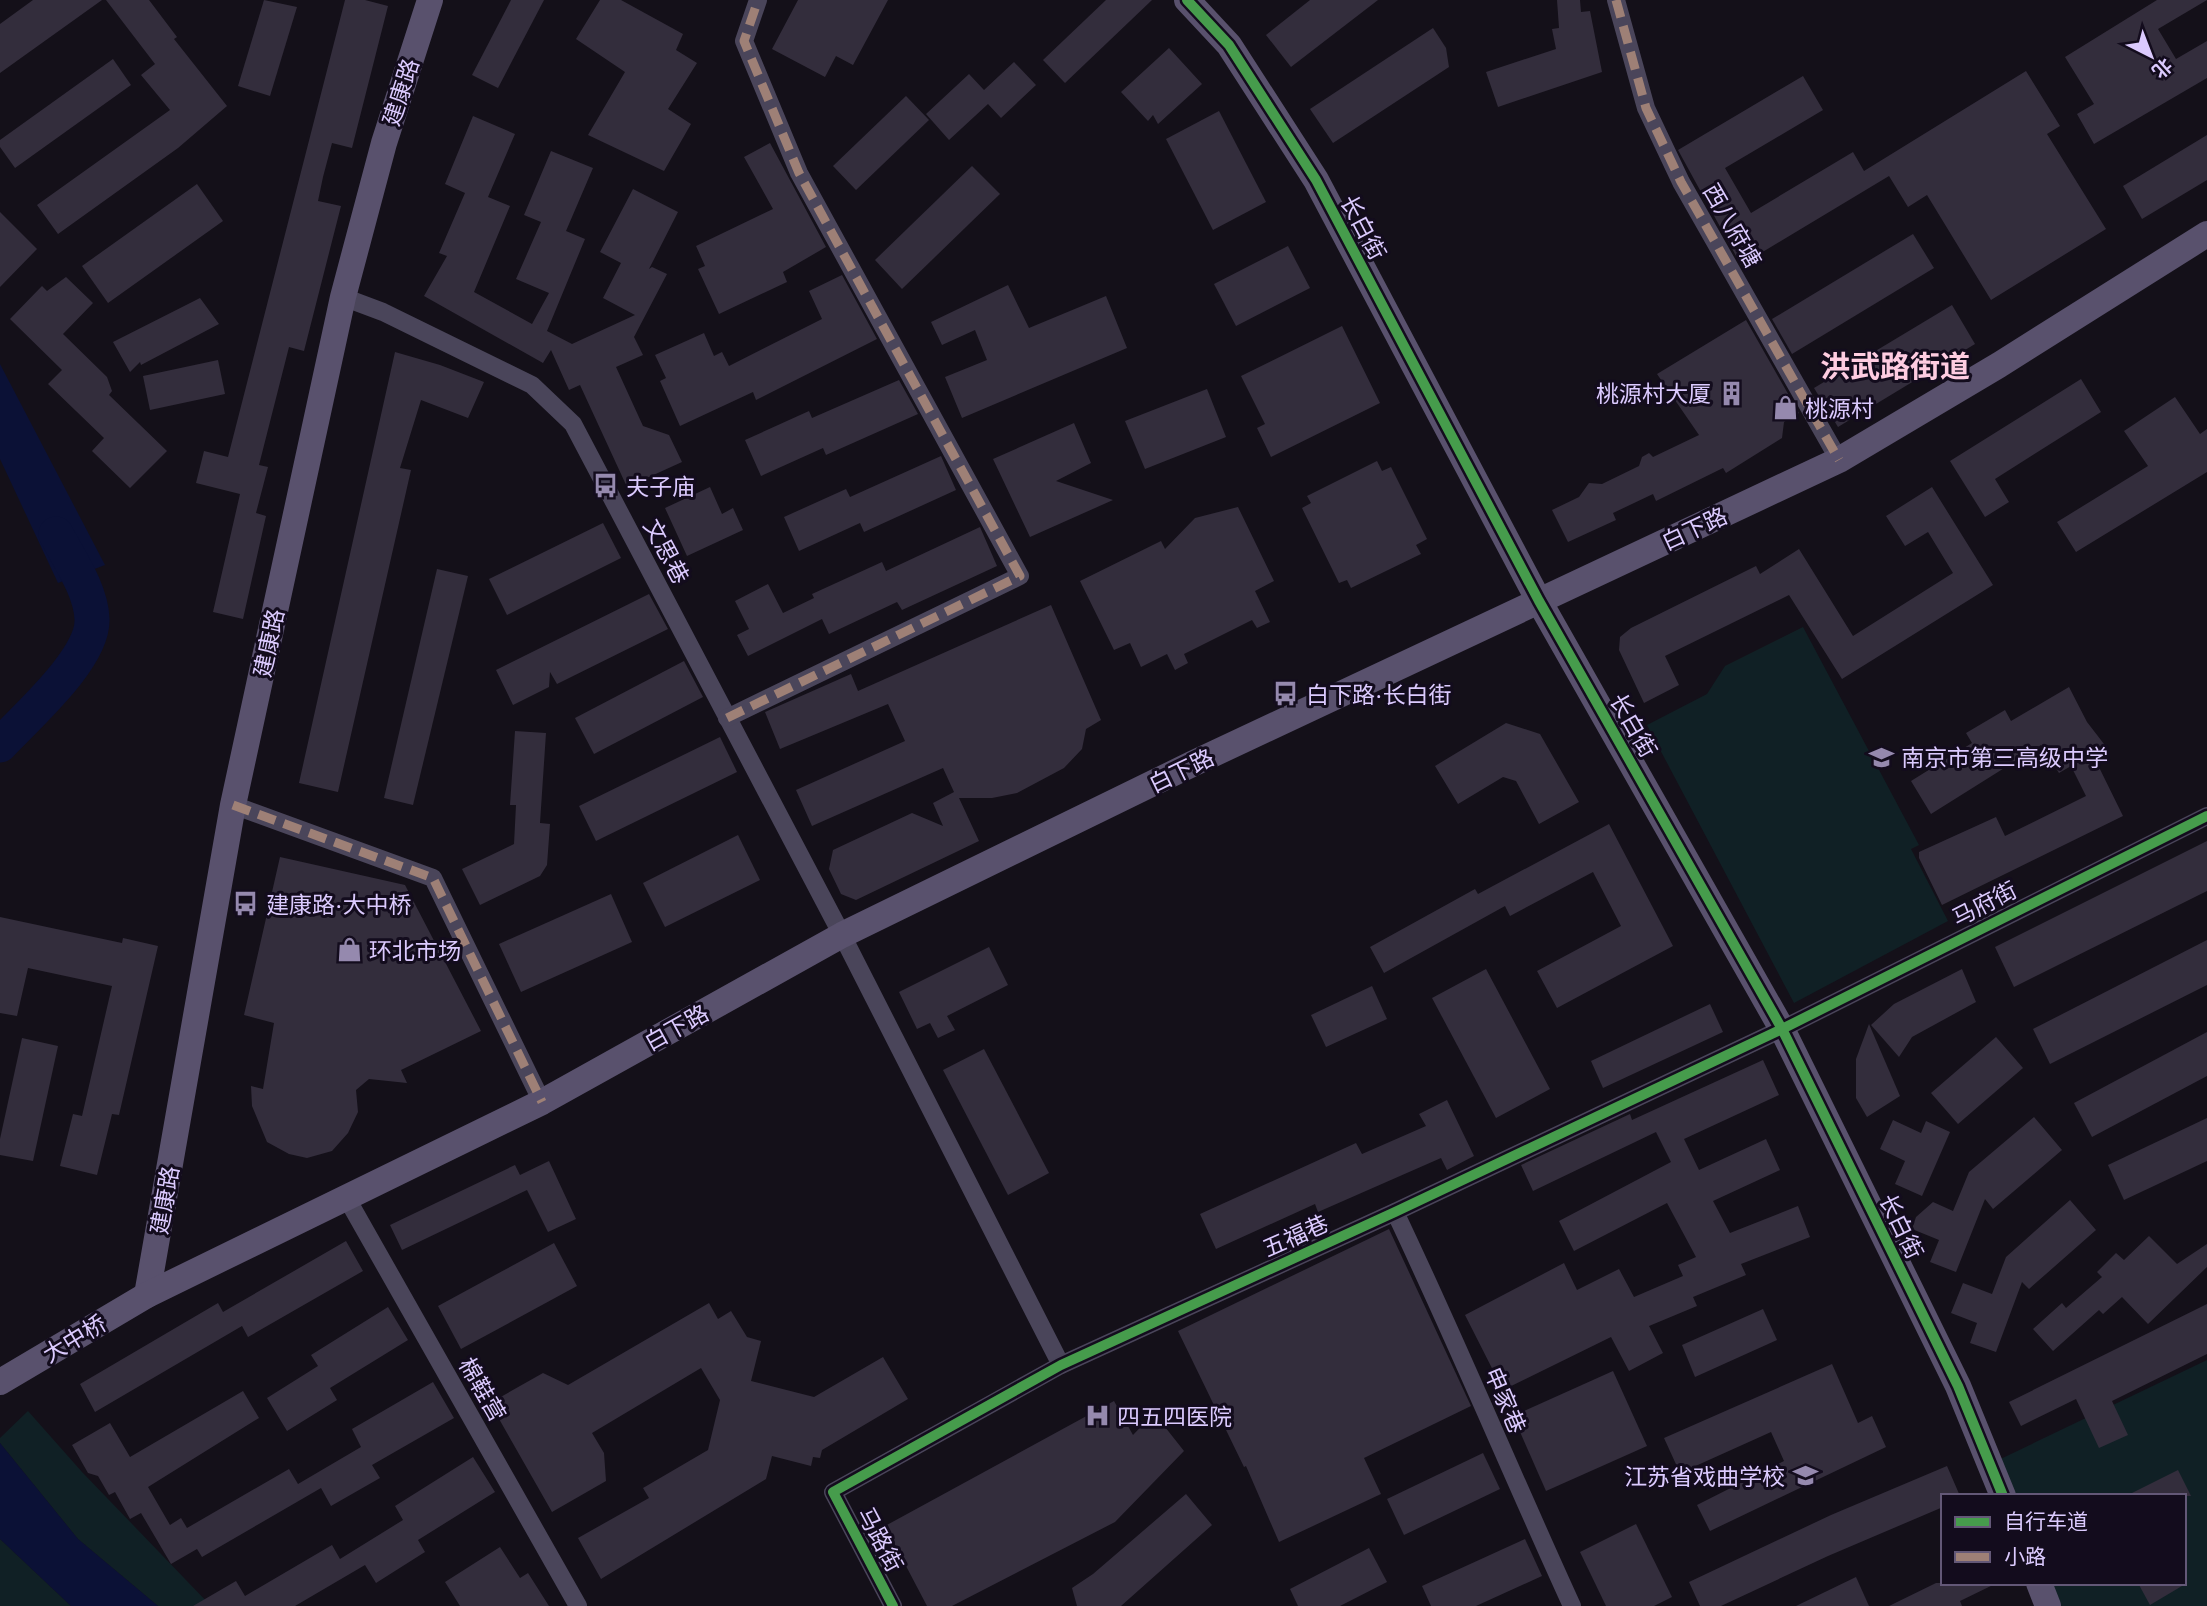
<svg xmlns="http://www.w3.org/2000/svg" width="2207" height="1606" font-family="'IBM Plex Sans','Noto Sans SC',sans-serif">
	<style>
		.green { fill: #102025 }
		.water { fill: #0b1136 }
		.lines { fill: none; stroke-linecap: round; stroke-linejoin: round }
		.river { stroke: #0b1136; stroke-width: 35 }
		.building { fill: #332d3c }
		.street { stroke: #4a455a; stroke-width: 18 }
		.secondary { stroke: #59516d; stroke-width: 26 }
		.quiet { stroke: #9e8076; stroke-width: 9; stroke-dasharray: 18 9; stroke-linecap: butt }
		.cycleway-casing { stroke: #130c1d; stroke-width: 15 }
		.cycleway { stroke: #469c4c; stroke-width: 10 }
		.labels { text-anchor: middle; dominant-baseline: central; stroke-width: 6; stroke-linejoin: round; paint-order: stroke }
		.street-label { font-size: 23px; fill: #dbcafe; stroke: #130c1d }
		.poi-label { font-size: 23px; fill: #dbcafe; stroke: #130c1d; text-anchor: start }
		.district-label { font-size: 30px; font-weight: bold; fill: #fecce1; stroke: #130c1d }
	</style>
	<rect width="100%" height="100%" fill="#141019"/>
	<!-- green -->
	<g class="green">
		<path d="M1803 627 1919 845 1911 849 1948 921 1794 1003 1647 725 1707 694 1725 666Z"/>
		<path d="M2207 1360V1606H2048L2039 1583H2184V1496H2003L1990 1464Z"/>
		<path d="M28 1411 82 1472 211 1606H158L78 1539 0 1443V1438Z"/>
		<path d="M0 1539 71 1606H0Z"/>
	</g>
	<!-- water -->
	<g class="water">
		<path d="M0 364 105 565 58 583 0 459Z"/>
		<path d="M0 1443 78 1539 158 1606H71L0 1539Z"/>
	</g>
	<g class="lines">
		<!-- river -->
		<path class="river" d="M0 745C26 717 94 658 92 619 91 590 69 559 56 534"/>
	</g>
	<!-- building -->
	<g class="building">
		<path d="M33 0H102L0 73V24Z"/>
		<path d="M106 0H149L177 37 174 39 227 106 178 148 58 234 37 205 170 110 141 75 155 64Z"/>
		<path d="M264 0 297 7 270 96 238 86Z"/>
		<path d="M345 0H365L388 6 352 148 332 143 323 177 318 201 341 206 304 351 289 347 259 465 268 467 256 513 266 516 243 619 213 612 240 494 196 483 204 451 228 457Z"/>
		<path d="M511 0H544L498 88 472 75Z"/>
		<path d="M600 0H621L683 34 676 50 697 63 668 109 691 124 664 171 588 135 625 72 576 39Z"/>
		<path d="M798 0H888L853 65 836 56 825 77 772 49Z"/>
		<path d="M1106 0H1152L1065 83 1043 60Z"/>
		<path d="M1310 0H1378L1291 67 1266 35Z"/>
		<path d="M1557 0H1580L1581 12 1590 11 1602 72 1498 107 1486 72 1556 49 1552 29 1559 28Z"/>
		<path d="M2157 0H2207L2158 29 2176 59 2207 41V78L2094 144 2077 114 2094 104 2065 57Z"/>
		<path d="M1433 28 1446 48 1449 67 1333 143 1310 109Z"/>
		<path d="M1169 48 1202 84 1158 124 1153 115 1148 121 1121 92Z"/>
		<path d="M113 59 131 85 15 168 0 147V140Z"/>
		<path d="M1014 62 1036 85 1001 118 988 104 949 140 926 114 969 74 984 90Z"/>
		<path d="M2026 71 2060 126 2047 134 2106 229 1991 300 1927 195 1908 207 1889 176 1741 265 1678 150 1803 76 1823 110 1725 168 1751 213 1853 152 1864 171Z"/>
		<path d="M906 96 929 120 856 190 833 166Z"/>
		<path d="M1219 111 1266 202 1213 230 1166 139Z"/>
		<path d="M473 116 515 134 488 197 510 206 474 292 532 324 549 293 516 279 541 222 524 215 551 151 593 168 566 231 585 239 547 331 572 344 635 315 603 298 621 263 600 252 633 189 678 212 649 269 652 267 667 274 634 337 643 355 616 367 643 426 669 435 682 462 627 487 580 385 569 390 551 350 543 363 424 296 447 256 439 253 465 193 445 184Z"/>
		<path d="M2207 135V180L2142 219 2123 186Z"/>
		<path d="M770 143 826 247 783 272 787 282 719 314 698 269 705 266 696 246 773 209 744 157Z"/>
		<path d="M972 166 1000 194 902 289 875 260Z"/>
		<path d="M197 184 223 221 108 303 82 266Z"/>
		<path d="M0 212 37 249 0 287Z"/>
		<path d="M1913 234 1934 268 1792 354 1772 319Z"/>
		<path d="M1288 246 1310 288 1236 326 1214 284Z"/>
		<path d="M842 275 877 339 756 400 753 392 680 426 660 381 666 378 655 355 704 333 714 356 722 352 729 366 822 319 809 291Z"/>
		<path d="M66 277 93 303 63 334 107 377 112 391 109 395 167 451 130 488 92 451 104 438 48 384 62 370 10 319 42 286 47 291Z"/>
		<path d="M1008 285 1029 328 1106 296 1127 348 962 418 945 377 987 360 975 330 942 345 931 322Z"/>
		<path d="M200 298 219 324 141 365 140 362 130 372 113 342Z"/>
		<path d="M1952 305 1975 344 1838 427 1814 388Z"/>
		<path d="M1746 320 1799 413 1784 422 1782 438 1726 473 1723 468 1656 501 1653 494 1613 513 1616 520 1568 542 1552 510 1579 497 1589 483 1602 484 1639 466 1642 457 1649 453 1653 457 1699 435 1657 374Z"/>
		<path d="M1342 326 1380 403 1271 457 1257 428 1265 424 1241 376Z"/>
		<path d="M395 352 440 365 484 382 468 418 421 400 400 468 411 470 338 792 299 783Z"/>
		<path d="M218 360 225 394 150 410 143 376Z"/>
		<path d="M2081 379 2101 412 1995 479 2009 502 1985 517 1950 461Z"/>
		<path d="M899 380 918 414 826 455 823 448 761 476 745 440 809 411 812 418Z"/>
		<path d="M1207 389 1226 437 1145 469 1125 421Z"/>
		<path d="M2175 397 2200 434 2207 429V472L2076 552 2057 522 2148 466 2124 431Z"/>
		<path d="M1074 423 1091 463 1056 481 1113 500 1030 537 993 459Z"/>
		<path d="M941 456 956 490 864 532 860 523 799 551 784 517 846 489 850 497Z"/>
		<path d="M1377 461 1382 471 1391 467 1427 539 1416 545 1421 554 1351 588 1347 580 1339 583 1302 508 1311 503 1307 496Z"/>
		<path d="M710 487 722 514 733 508 743 530 687 556 665 508Z"/>
		<path d="M1932 487 1993 585 1842 679 1789 595 1665 656 1679 685 1644 703 1619 650 1620 637 1631 628 1756 566 1760 574 1799 549 1853 636 1953 573 1928 532 1905 546 1886 516Z"/>
		<path d="M1238 507 1274 581 1255 591 1270 622 1257 628 1252 620 1184 654 1188 663 1175 670 1167 654 1141 667 1130 643 1114 650 1080 581 1161 541 1165 549 1195 518Z"/>
		<path d="M603 523 621 558 507 615 489 579Z"/>
		<path d="M980 527 997 566 902 610 897 602 829 634 822 619 748 656 737 635 749 629 735 601 768 584 783 613 814 598 812 594 882 562 886 571Z"/>
		<path d="M437 569 468 576 413 805 384 798Z"/>
		<path d="M649 594 668 629 557 684 550 672 549 687 513 705 496 670Z"/>
		<path d="M1051 605 1101 720 1086 729 1082 749 1064 768 1017 793 992 798H959L979 841 856 900 841 894 829 869 833 850 912 813 943 826 933 803 954 792 943 768 812 826 796 790 905 741 888 704 780 749 765 712 851 674 858 691Z"/>
		<path d="M684 661 703 697 594 754 575 718Z"/>
		<path d="M2069 687 2087 722 2104 744 2092 753 2123 816 1942 905 1919 858V852L1996 817 2005 836 2086 796 2071 766 2059 773 2041 745 1931 814 1911 781 1972 743 1966 733 2005 710 2011 721Z"/>
		<path d="M1506 723 1540 734 1579 802 1539 824 1516 781 1503 777 1458 804 1435 766Z"/>
		<path d="M515 731 546 733 540 823 550 824 547 865 540 876 480 905 462 869 514 844 516 805H510Z"/>
		<path d="M720 737 737 772 596 841 579 806Z"/>
		<path d="M1609 824 1673 946 1557 1008 1537 971 1621 926 1593 872 1510 916 1505 906 1384 973 1370 947 1475 889 1478 894Z"/>
		<path d="M738 835 760 880 665 927 643 883Z"/>
		<path d="M2207 841V891L2014 987 1995 947Z"/>
		<path d="M280 857 405 885 481 1031 401 1070 407 1083 369 1079 356 1090 358 1112 348 1133 332 1151 307 1158 289 1154 267 1142 252 1106 251 1086 263 1089 274 1023 244 1015Z"/>
		<path d="M611 894 632 942 521 992 499 944Z"/>
		<path d="M0 917 122 943 123 938 158 946 119 1115 112 1114 97 1175 60 1166 73 1114 82 1116 112 986 28 968 17 1016 0 1013Z"/>
		<path d="M2207 940V985L2050 1064 2033 1029Z"/>
		<path d="M989 947 1008 985 947 1016 955 1030 938 1038 930 1023 917 1029 899 992Z"/>
		<path d="M1486 969 1550 1089 1496 1118 1432 998Z"/>
		<path d="M1962 969 1976 1002 1912 1037 1899 1057 1871 1025 1894 1004Z"/>
		<path d="M1372 986 1387 1019 1326 1047 1311 1015Z"/>
		<path d="M1710 1004 1723 1032 1603 1088 1591 1061Z"/>
		<path d="M1869 1024 1900 1096 1867 1117 1856 1098V1059Z"/>
		<path d="M2207 1032V1076L2092 1137 2074 1103Z"/>
		<path d="M1996 1037 2023 1068 1958 1124 1931 1093Z"/>
		<path d="M22 1038 58 1046 33 1161 0 1155V1139Z"/>
		<path d="M984 1049 1049 1173 1008 1195 943 1070Z"/>
		<path d="M1763 1060 1779 1095 1684 1139 1699 1170 1766 1139 1780 1170 1713 1201 1730 1233 1798 1206 1810 1237 1741 1264 1746 1275 1693 1297 1697 1306 1649 1326 1663 1353 1629 1371 1611 1337 1503 1390 1465 1315 1564 1263 1577 1290 1619 1269 1634 1297 1683 1276 1678 1265 1696 1257 1667 1203 1574 1251 1559 1221 1671 1162 1656 1132 1533 1191 1521 1165 1630 1114 1632 1120Z"/>
		<path d="M1447 1100 1474 1156 1447 1170 1441 1158 1318 1212 1315 1204 1216 1249 1200 1214 1356 1143 1362 1154 1426 1126 1419 1114Z"/>
		<path d="M2034 1117 2062 1150 1993 1209 1985 1199 1956 1272 1930 1262 1939 1240 1912 1229 1916 1217 1933 1202 1953 1211 1969 1172Z"/>
		<path d="M2207 1118V1161L2124 1200 2108 1165Z"/>
		<path d="M1893 1120 1921 1133 1926 1121 1950 1132 1922 1196 1895 1184 1905 1161 1880 1149Z"/>
		<path d="M549 1161 576 1219 548 1232 527 1190 402 1250 390 1225 515 1165 520 1175Z"/>
		<path d="M2070 1200 2096 1230 2029 1289 2022 1282 1996 1352 1970 1343 1977 1323 1951 1313 1963 1283 1992 1294 2006 1257Z"/>
		<path d="M1389 1229 1471 1406 1364 1458 1381 1494 1279 1542 1246 1466 1244 1467 1178 1331Z"/>
		<path d="M2149 1236 2177 1264 2207 1244V1267L2148 1324 2122 1297 2103 1314 2099 1310 2053 1351 2033 1329 2062 1303 2066 1308 2102 1277 2097 1272 2116 1253 2124 1260Z"/>
		<path d="M346 1241 363 1271 248 1337 242 1326 95 1412 80 1384 218 1303 223 1312Z"/>
		<path d="M554 1243 577 1286 461 1349 438 1306Z"/>
		<path d="M709 1303 718 1319 731 1311 747 1337 761 1341 751 1381 814 1397 883 1357 908 1399 822 1450 820 1458 813 1457 811 1466 772 1456 766 1479 601 1579 578 1538 649 1498 643 1488 708 1450 720 1400 701 1368 592 1433 604 1453 606 1481 552 1512 490 1403 543 1373 568 1385Z"/>
		<path d="M2207 1304V1354L2112 1401 2128 1435 2099 1448 2076 1399 2021 1426 2009 1402Z"/>
		<path d="M388 1307 408 1340 330 1388 337 1400 287 1431 267 1398 318 1366 311 1355Z"/>
		<path d="M1763 1309 1777 1340 1695 1377 1682 1345Z"/>
		<path d="M1832 1364 1858 1423 1872 1416 1886 1447 1710 1531 1697 1505 1784 1461 1771 1432 1680 1473 1664 1438Z"/>
		<path d="M1613 1371 1647 1446 1546 1491 1513 1416Z"/>
		<path d="M433 1382 454 1418 372 1465 380 1478 331 1506 321 1488 202 1557 197 1549 171 1564 141 1513 130 1519 115 1492 109 1495 98 1476 88 1473 72 1445 110 1423 130 1457 243 1391 259 1418 148 1487 170 1525 181 1518 187 1528 289 1469 298 1484 361 1447 352 1429Z"/>
		<path d="M1114 1401 1133 1435 1154 1413 1184 1451 1115 1522 952 1606H927L885 1526Z"/>
		<path d="M1483 1453 1500 1489 1404 1535 1387 1499Z"/>
		<path d="M473 1457 495 1492 418 1540 425 1552 376 1583 365 1565 295 1606H193L236 1581 245 1596 332 1545 340 1559 403 1520 395 1506Z"/>
		<path d="M1947 1466 1960 1496H1943V1507L1828 1556 1721 1606H1700L1689 1582 1831 1515Z"/>
		<path d="M2178 1470 2191 1496H2126Z"/>
		<path d="M1186 1494 1212 1525 1121 1606H1077L1072 1588 1093 1574Z"/>
		<path d="M1636 1524 1672 1597 1654 1606H1606L1580 1552Z"/>
		<path d="M1525 1539 1542 1576 1476 1606H1431L1422 1586Z"/>
		<path d="M500 1547 520 1578 528 1573 549 1606H460L445 1582Z"/>
		<path d="M1369 1548 1387 1582 1340 1606H1298L1290 1589Z"/>
		<path d="M1856 1577 1869 1606H1796Z"/>
		<path d="M1936 1583H1997L1960 1601 1962 1606H1889Z"/>
		<path d="M2138 1583H2187L2150 1605Z"/>
	</g>
	<g class="lines">
		<!-- street -->
		<g class="street">
			<path d="M1616 0 1646 108 1681 182 1839 460"/>
			<path d="M343 297 383 312 532 385 573 424 842 935 1061 1365"/>
			<path d="M727 718 1020 576 799 173 744 41 758 0"/>
			<path d="M233 805 433 878 542 1102"/>
			<path d="M345 1195 578 1606"/>
			<path d="M1395 1212C1457 1342 1512 1475 1572 1606"/>
			<path d="M893 1606 833 1492 1061 1365 1395 1212 1782 1029 2207 816"/>
		</g>
		<!-- secondary -->
		<g class="secondary">
			<path d="M1187 0 1229 45 1316 180 1539 601 1782 1029 1958 1386 2003 1496"/>
			<path d="M147 1295 233 805 343 297 384 143 430 0"/>
			<path d="M0 1382 147 1295 542 1102 842 935 1192 764 1839 460 1999 365 2207 234"/>
			<path d="M2039 1583 2048 1606"/>
		</g>
		<!-- quiet -->
		<g class="quiet">
			<path d="M1616 0 1646 108 1681 182 1839 460"/>
			<path d="M727 718 1020 576 799 173 744 41 758 0"/>
			<path d="M233 805 433 878 542 1102"/>
		</g>
		<defs>
			<g id="cycleway">
				<path d="M1187 0 1229 45 1316 180 1539 601 1782 1029 1958 1386 2003 1496"/>
				<path d="M893 1606 833 1492 1061 1365 1395 1212 1782 1029 2207 816"/>
			</g>
		</defs>
		<!-- cycleway casing -->
		<use href="#cycleway" class="cycleway-casing"/>
		<!-- cycleway -->
		<use href="#cycleway" class="cycleway"/>
	</g>
	<!-- icons -->
	<defs>
		<symbol id="building-bare" viewBox="-9 -9 18 18"><path d="M-4-6H4V6H1V3H-1V6H-4ZM-2.5-4.3h1.7v1.8h-1.7ZM.8-4.3h1.7v1.8H.8ZM-2.5-1h1.7V.8h-1.7ZM.8-1h1.7V.8H.8Z" fill="#9589ae" stroke="#130c1d" stroke-width="2.5" paint-order="stroke"/></symbol>
		<symbol id="shop-bare" viewBox="-9 -9 18 18"><path d="M-5-2.5h2.3a2.7 3.5 0 0 1 5.4 0H5L5.5 6h-11ZM-1.5-2.5h3a1.5 2.3 0 0 0-3 0Z" fill="#9589ae" stroke="#130c1d" stroke-width="2.5" paint-order="stroke"/></symbol>
		<symbol id="bus-bare" viewBox="-9 -9 18 18"><path d="M-5-6H5V4H4V6H2V4H-2V6H-4V4H-5ZM-3.5-4V0h7V-4ZM-3.5 1.2v1.5H-2V1.2ZM2 1.2v1.5H3.5V1.2Z" fill="#9589ae" stroke="#130c1d" stroke-width="2.5" paint-order="stroke"/></symbol>
		<symbol id="school-bare" viewBox="-9 -9 18 18"><path d="M0-5L7-2L0 1L-7-2ZM-4 1L0 2.5L4 1V4Q0 6-4 4Z" fill="#9589ae" stroke="#130c1d" stroke-width="2.5" paint-order="stroke"/></symbol>
		<symbol id="hospital-bare" viewBox="-9 -9 18 18"><path d="M-5-5h3v3.5h4V-5h3V5h-3V1.5h-4V5h-3Z" fill="#9589ae" stroke="#130c1d" stroke-width="2.5" paint-order="stroke"/></symbol>
		<symbol id="university-bare" viewBox="-9 -9 18 18"><path d="M0-5L7-2L0 1L-7-2ZM-4 1L0 2.5L4 1V4Q0 6-4 4Z" fill="#9589ae" stroke="#130c1d" stroke-width="2.5" paint-order="stroke"/></symbol>
	</defs>
	<g fill-rule="evenodd">
		<use href="#building-bare" x="1714" y="376" width="35" height="35"/>
		<use href="#shop-bare" x="1768" y="390" width="35" height="35"/>
		<use href="#bus-bare" x="588" y="468" width="35" height="35"/>
		<use href="#bus-bare" x="1268" y="676" width="35" height="35"/>
		<use href="#school-bare" x="1864" y="740" width="35" height="35"/>
		<use href="#bus-bare" x="228" y="886" width="35" height="35"/>
		<use href="#shop-bare" x="332" y="932" width="35" height="35"/>
		<use href="#hospital-bare" x="1080" y="1398" width="35" height="35"/>
		<use href="#university-bare" x="1788" y="1458" width="35" height="35"/>
	</g>
	<g class="labels">
		<!-- street labels -->
		<g class="street-label">
			<text transform="translate(400 92) rotate(-72)">建康路</text>
			<text transform="translate(1733 225) rotate(60)">西八府塘</text>
			<text transform="translate(1364 227) rotate(62)">长白街</text>
			<text transform="translate(1694 528) rotate(-25)">白下路</text>
			<text transform="translate(667 551) rotate(62)">文思巷</text>
			<text transform="translate(268 643) rotate(-78)">建康路</text>
			<text transform="translate(1634 725) rotate(60)">长白街</text>
			<text transform="translate(1181 770) rotate(-26)">白下路</text>
			<text transform="translate(1984 903) rotate(-27)">马府街</text>
			<text transform="translate(676 1027) rotate(-29)">白下路</text>
			<text transform="translate(164 1200) rotate(-80)">建康路</text>
			<text transform="translate(1902 1226) rotate(64)">长白街</text>
			<text transform="translate(1295 1235) rotate(-24)">五福巷</text>
			<text transform="translate(74 1338) rotate(-31)">大中桥</text>
			<text transform="translate(483 1389) rotate(60)">棉鞋营</text>
			<text transform="translate(1506 1400) rotate(67)">申家巷</text>
			<text transform="translate(881 1539) rotate(62)">马路街</text>
		</g>
		<!-- poi labels -->
		<g class="poi-label">
			<text x="1711" y="393" text-anchor="end">桃源村大厦</text>
			<text x="1805" y="408">桃源村</text>
			<text x="626" y="486">夫子庙</text>
			<text x="1306" y="694">白下路·长白街</text>
			<text x="1901" y="757">南京市第三高级中学</text>
			<text x="266" y="904">建康路·大中桥</text>
			<text x="369" y="950">环北市场</text>
			<text x="1117" y="1416">四五四医院</text>
			<text x="1785" y="1476" text-anchor="end">江苏省戏曲学校</text>
		</g>
		<!-- district labels -->
		<g class="district-label">
			<text x="1895" y="365">洪武路街道</text>
		</g>
	</g>
	<!-- legend -->
	<rect x="1941" y="1494" width="245" height="91" fill="#130c1d" stroke="#635877" stroke-width="2"/>
	<rect x="1955" y="1517" width="35" height="10" fill="#469c4c" stroke="#635877" stroke-width="2"/>
	<text x="2004" y="1529" font-size="21" fill="#dbcafe">自行车道</text>
	<rect x="1955" y="1552" width="35" height="10" fill="#9e8076" stroke="#635877" stroke-width="2"/>
	<text x="2004" y="1564" font-size="21" fill="#dbcafe">小路</text>
	<!-- north arrow -->
	<g transform="translate(2151 56) rotate(138)" stroke="#130c1d" stroke-width="5" paint-order="stroke">
	<path d="M0-5L12 26L0 18L-12 26Z" fill="#dbcafe"/>
	<text y="-10" font-size="19" font-weight="bold" text-anchor="middle" fill="#dbcafe">北</text>
	</g>
</svg>
